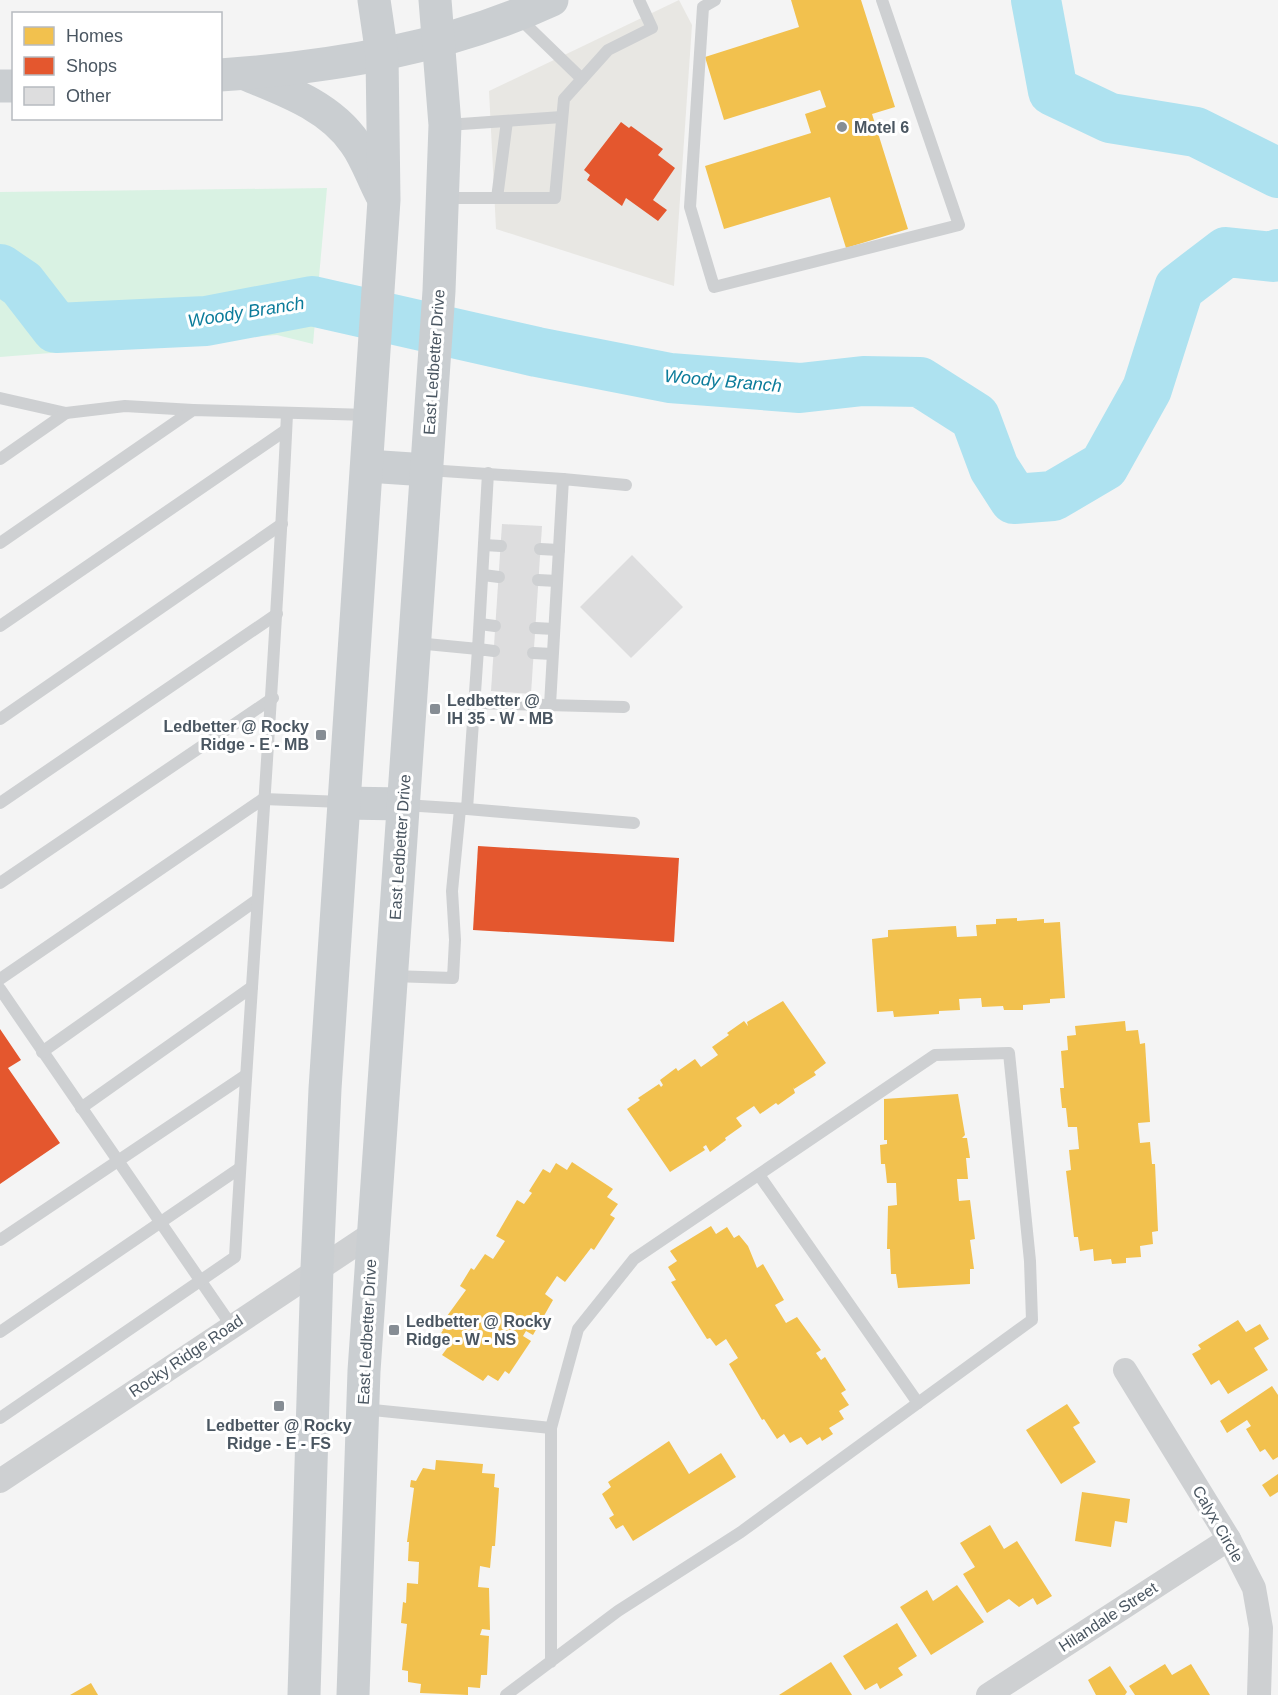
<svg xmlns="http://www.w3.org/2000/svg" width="1278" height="1695" font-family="Helvetica,sans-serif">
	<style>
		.commercial { fill: #e8e7e3 }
		.green { fill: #d9f2e3 }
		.homes { fill: #f2c14e }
		.shops { fill: #e4572e }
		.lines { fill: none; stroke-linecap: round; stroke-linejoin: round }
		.river { stroke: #aee2f0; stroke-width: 50 }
		.building { fill: #ddddde }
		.lane { stroke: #ced0d2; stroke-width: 12 }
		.street { stroke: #ced0d2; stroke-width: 24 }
		.primary { stroke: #caced1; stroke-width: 33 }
		.poi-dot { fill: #868d94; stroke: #fff; stroke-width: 2 }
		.labels { text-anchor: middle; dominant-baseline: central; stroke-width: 6; stroke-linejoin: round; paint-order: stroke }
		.poi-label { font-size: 16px; font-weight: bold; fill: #4a5661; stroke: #fff; text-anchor: start }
		.street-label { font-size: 16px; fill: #4a5661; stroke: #fff }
		.water-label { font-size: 18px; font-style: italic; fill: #0c7c9b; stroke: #fff }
	</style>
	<rect width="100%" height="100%" fill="#f4f4f4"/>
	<!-- commercial -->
	<path class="commercial" d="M679 0 692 25 674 286 496 229 489 91Z"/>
	<!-- green -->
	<path class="green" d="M327 188 313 344 277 335 0 357V192Z"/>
	<!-- homes -->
	<g class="homes">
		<path d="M791 0H861L895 107 872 114 908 229 846 248 830 197 724 229 705 166 811 133 805 114 826 107 820 90 724 120 705 57 799 27Z"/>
		<path d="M1017 918V921L1044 919V923L1060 922 1065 998 1050 999V1003L1023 1005V1010H1004L1003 1006 982 1007 981 998 959 999 960 1010 939 1011V1014L894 1017 893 1011 877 1012 872 939 888 937V930L956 926 957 937 977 936 976 925 996 924V919Z"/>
		<path d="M783 1001 826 1063 814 1072 816 1075 794 1089 793 1087 795 1093 778 1105 776 1103 760 1114 754 1106 736 1118 742 1126 725 1138 726 1140 710 1152 706 1145 703 1147 705 1150 670 1172 627 1109 640 1100 638 1098 659 1084 661 1087 663 1085 660 1080 676 1068 678 1071 695 1059 701 1067 718 1055 712 1047 729 1035 727 1033 744 1021 748 1026 747 1022Z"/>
		<path d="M1125 1021 1126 1031 1138 1030 1140 1044 1145 1043 1150 1122 1138 1123 1140 1143 1150 1142 1152 1164H1155L1158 1231 1152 1232 1153 1244 1140 1246 1141 1257 1126 1258V1263L1112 1264 1111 1259 1094 1261 1093 1249 1080 1251 1078 1237H1074L1066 1171 1071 1170 1069 1150 1079 1149 1077 1127H1068L1066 1108H1062L1060 1088H1064L1061 1051 1068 1050 1067 1036 1076 1035 1075 1026Z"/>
		<path d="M958 1094 965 1135 962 1138H967L970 1158H966L968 1179H957L959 1201 970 1200 975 1239 970 1240 974 1269H970V1284L898 1288 896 1274H891L890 1249H887L888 1206 897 1205 896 1183H887L885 1164H881L880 1145 887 1144V1140H884V1099Z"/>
		<path d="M572 1162 613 1189 607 1197 618 1204 610 1215 615 1218 594 1250 591 1248 565 1282 557 1276 545 1294 553 1300 533 1335 526 1331 523 1336 531 1341 509 1374 505 1371 498 1381 488 1375 483 1381 442 1355 448 1347 437 1340 443 1330 439 1327 466 1290 460 1286 471 1268 474 1270 485 1254 493 1259 505 1241 496 1236 517 1200 524 1204 532 1193 529 1191 543 1169 550 1173 556 1163 567 1170Z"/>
		<path d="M711 1226 716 1234 727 1227 734 1238 739 1235 748 1246 757 1268 763 1264 784 1300 775 1305 786 1323 797 1317 821 1350 816 1353 821 1360 825 1357 846 1390 841 1393 849 1405 839 1411 844 1419 829 1428 833 1434 822 1441 820 1437 807 1445 801 1437 790 1443 784 1434 777 1439 764 1419 762 1420 729 1364 738 1358 726 1339 716 1346 710 1338 707 1339 671 1282 676 1280 668 1267 677 1261 670 1251Z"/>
		<path d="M1238 1320 1246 1332 1260 1324 1269 1339 1254 1348 1268 1370 1228 1394 1219 1380 1211 1385 1192 1354 1201 1349 1198 1345Z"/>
		<path d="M1272 1386 1278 1395V1457L1273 1460 1265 1449 1260 1452 1246 1429 1251 1426 1247 1420 1227 1433 1220 1421Z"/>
		<path d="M1067 1404 1080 1423 1073 1427 1096 1462 1061 1484 1026 1430Z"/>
		<path d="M669 1441 689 1474 721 1453 736 1477 633 1541 623 1525 616 1529 609 1518 614 1515 602 1494 611 1487 608 1482Z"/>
		<path d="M436 1460 483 1464 482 1473 495 1474 494 1487 499 1488 495 1546H492L490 1568 480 1566 478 1587 489 1588 490 1630 482 1629 480 1635 489 1636 487 1675H481L480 1688 468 1687V1695L420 1693 421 1684 408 1682V1671L402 1670 407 1624 401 1623 403 1602 406 1603 407 1583 418 1584 419 1562 408 1561 409 1542H407L414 1488 410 1487 411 1480 416 1481 423 1468 435 1470Z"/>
		<path d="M1278 1474V1492L1270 1497 1262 1485Z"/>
		<path d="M1082 1492 1130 1499 1127 1523 1115 1521 1111 1547 1075 1541Z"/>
		<path d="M990 1525 1004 1549 1017 1541 1052 1596 1037 1605 1033 1598 1019 1607 1009 1599 987 1613 963 1574 975 1567 960 1543Z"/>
		<path d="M957 1585 984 1622 931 1655 900 1607 927 1590 933 1601Z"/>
		<path d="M897 1623 917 1656 898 1668 903 1675 880 1689 877 1683 865 1690 843 1656Z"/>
		<path d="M831 1662 852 1695H779Z"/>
		<path d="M1165 1664 1172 1675 1191 1664 1210 1695H1135L1129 1686Z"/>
		<path d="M1110 1666 1127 1692 1125 1695H1096L1088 1680Z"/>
		<path d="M91 1683 98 1695H70Z"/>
	</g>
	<!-- shops -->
	<g class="shops">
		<path d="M621 122 629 128 631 126 663 149 658 155 675 168 653 200 667 210 658 221 626 198 622 206 587 180 590 175 584 170Z"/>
		<path d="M478 846 679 858 674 942 473 930Z"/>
		<path d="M0 1029 21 1060 8 1068 60 1143 0 1184Z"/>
	</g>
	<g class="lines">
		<!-- river -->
		<g class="river">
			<path d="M1036 0 1053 91 1110 118 1196 132 1278 173"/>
			<path d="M0 269 22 284 56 328 206 321 312 301 537 352 670 378 800 388 863 381 920 382 975 417 994 468 1014 499 1053 496 1104 466 1147 389 1179 288 1226 252 1273 257 1278 254"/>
		</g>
	</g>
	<!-- building -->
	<g class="building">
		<path d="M502 524 542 526 531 694 491 691Z"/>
		<path d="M632 555 683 607 631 658 580 607Z"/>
	</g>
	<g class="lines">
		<!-- lane -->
		<g class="lane">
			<path d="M715 0 703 7 690 207 714 287 959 225 882 0"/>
			<path d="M518 17 582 79"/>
			<path d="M447 125 562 117"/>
			<path d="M443 198H555L564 99 608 50 652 28 639 0"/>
			<path d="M497 198 507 121"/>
			<path d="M0 398 66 413 125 406 193 410"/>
			<path d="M0 459 66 413"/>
			<path d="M428 470 563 479"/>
			<path d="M0 543 193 410 369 415"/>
			<path d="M484 545 501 546"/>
			<path d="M540 549 559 550"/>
			<path d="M483 575 499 577"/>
			<path d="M538 580 557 581"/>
			<path d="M480 624 495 626"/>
			<path d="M0 626 286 430"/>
			<path d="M535 628 554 629"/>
			<path d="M416 643 478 649 488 473"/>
			<path d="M533 653 552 654"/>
			<path d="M475 703 624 707"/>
			<path d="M550 705 563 479 626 485"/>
			<path d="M0 719 282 524"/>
			<path d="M0 803 277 614"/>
			<path d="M404 805 467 809 478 649 494 651"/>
			<path d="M467 809 634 823"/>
			<path d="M0 883 273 698"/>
			<path d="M392 976 453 978 455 940 452 891 460 809"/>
			<path d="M0 979 263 799 343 802"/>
			<path d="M0 989 231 1325"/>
			<path d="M42 1052 257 900"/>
			<path d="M81 1108 252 987"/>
			<path d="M759 1175 918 1403"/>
			<path d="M0 1240 246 1075"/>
			<path d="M0 1332 240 1168"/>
			<path d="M363 1409 551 1428"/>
			<path d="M0 1418 235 1257C251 976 274 695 287 414"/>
			<path d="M506 1695 618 1611 741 1532 1032 1320 1030 1261 1009 1053 935 1055 634 1259 578 1329 551 1428V1662"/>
		</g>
		<!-- street -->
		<g class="street">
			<path d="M1125 1370 1229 1539 1254 1588 1261 1628 1259 1695"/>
			<path d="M0 1481 373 1233"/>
			<path d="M988 1695 1229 1539"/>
		</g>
		<!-- primary -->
		<g class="primary">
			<path d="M245 74C284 90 330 106 355 143 366 158 372 177 381 194"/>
			<path d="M220 75C334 67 448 48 552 0"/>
			<path d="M0 86H14"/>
			<path d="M367 466 427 470"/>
			<path d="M344 803 403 804"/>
			<path d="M304 1695 317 1268 325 1089 384 200 382 55 374 0"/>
			<path d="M353 1695 364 1371 439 291 445 125 435 0"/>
		</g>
	</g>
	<!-- markers -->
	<g class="poi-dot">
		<circle cx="842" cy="127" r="6"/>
		<rect x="429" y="703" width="12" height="12" rx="3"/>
		<rect x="315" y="729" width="12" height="12" rx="3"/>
		<rect x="388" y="1324" width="12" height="12" rx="3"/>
		<rect x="273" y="1400" width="12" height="12" rx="3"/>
	</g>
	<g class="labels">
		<!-- poi labels -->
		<g class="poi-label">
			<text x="854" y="127">Motel 6</text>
			<text x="447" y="700">Ledbetter @<tspan x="447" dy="18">IH 35 - W - MB</tspan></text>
			<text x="309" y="726" text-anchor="end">Ledbetter @ Rocky<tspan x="309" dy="18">Ridge - E - MB</tspan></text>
			<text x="406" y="1321">Ledbetter @ Rocky<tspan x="406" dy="18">Ridge - W - NS</tspan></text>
			<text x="279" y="1425" text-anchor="middle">Ledbetter @ Rocky<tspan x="279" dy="18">Ridge - E - FS</tspan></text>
		</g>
		<!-- street labels -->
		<g class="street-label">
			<text transform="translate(434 362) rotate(-86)">East Ledbetter Drive</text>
			<text transform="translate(400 847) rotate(-86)">East Ledbetter Drive</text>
			<text transform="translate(367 1332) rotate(-87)">East Ledbetter Drive</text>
			<text transform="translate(186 1356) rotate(-34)">Rocky Ridge Road</text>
			<text transform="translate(1218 1524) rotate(60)">Calyx Circle</text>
			<text transform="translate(1108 1617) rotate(-33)">Hilandale Street</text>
		</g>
		<!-- water labels -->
		<g class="water-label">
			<text transform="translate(246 312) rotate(-9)">Woody Branch</text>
			<text transform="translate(723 381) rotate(5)">Woody Branch</text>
		</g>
	</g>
	<!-- legend -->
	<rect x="12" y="12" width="210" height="108" fill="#ffffff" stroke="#b7bbc0" stroke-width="1.5"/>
	<rect x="24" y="27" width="30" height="18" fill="#f2c14e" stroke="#b7bbc0" stroke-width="1.5"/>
	<text x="66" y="42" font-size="18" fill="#4a5661">Homes</text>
	<rect x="24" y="57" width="30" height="18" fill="#e4572e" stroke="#b7bbc0" stroke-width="1.5"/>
	<text x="66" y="72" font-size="18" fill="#4a5661">Shops</text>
	<rect x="24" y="87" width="30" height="18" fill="#ddddde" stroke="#b7bbc0" stroke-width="1.5"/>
	<text x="66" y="102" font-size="18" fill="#4a5661">Other</text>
</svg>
